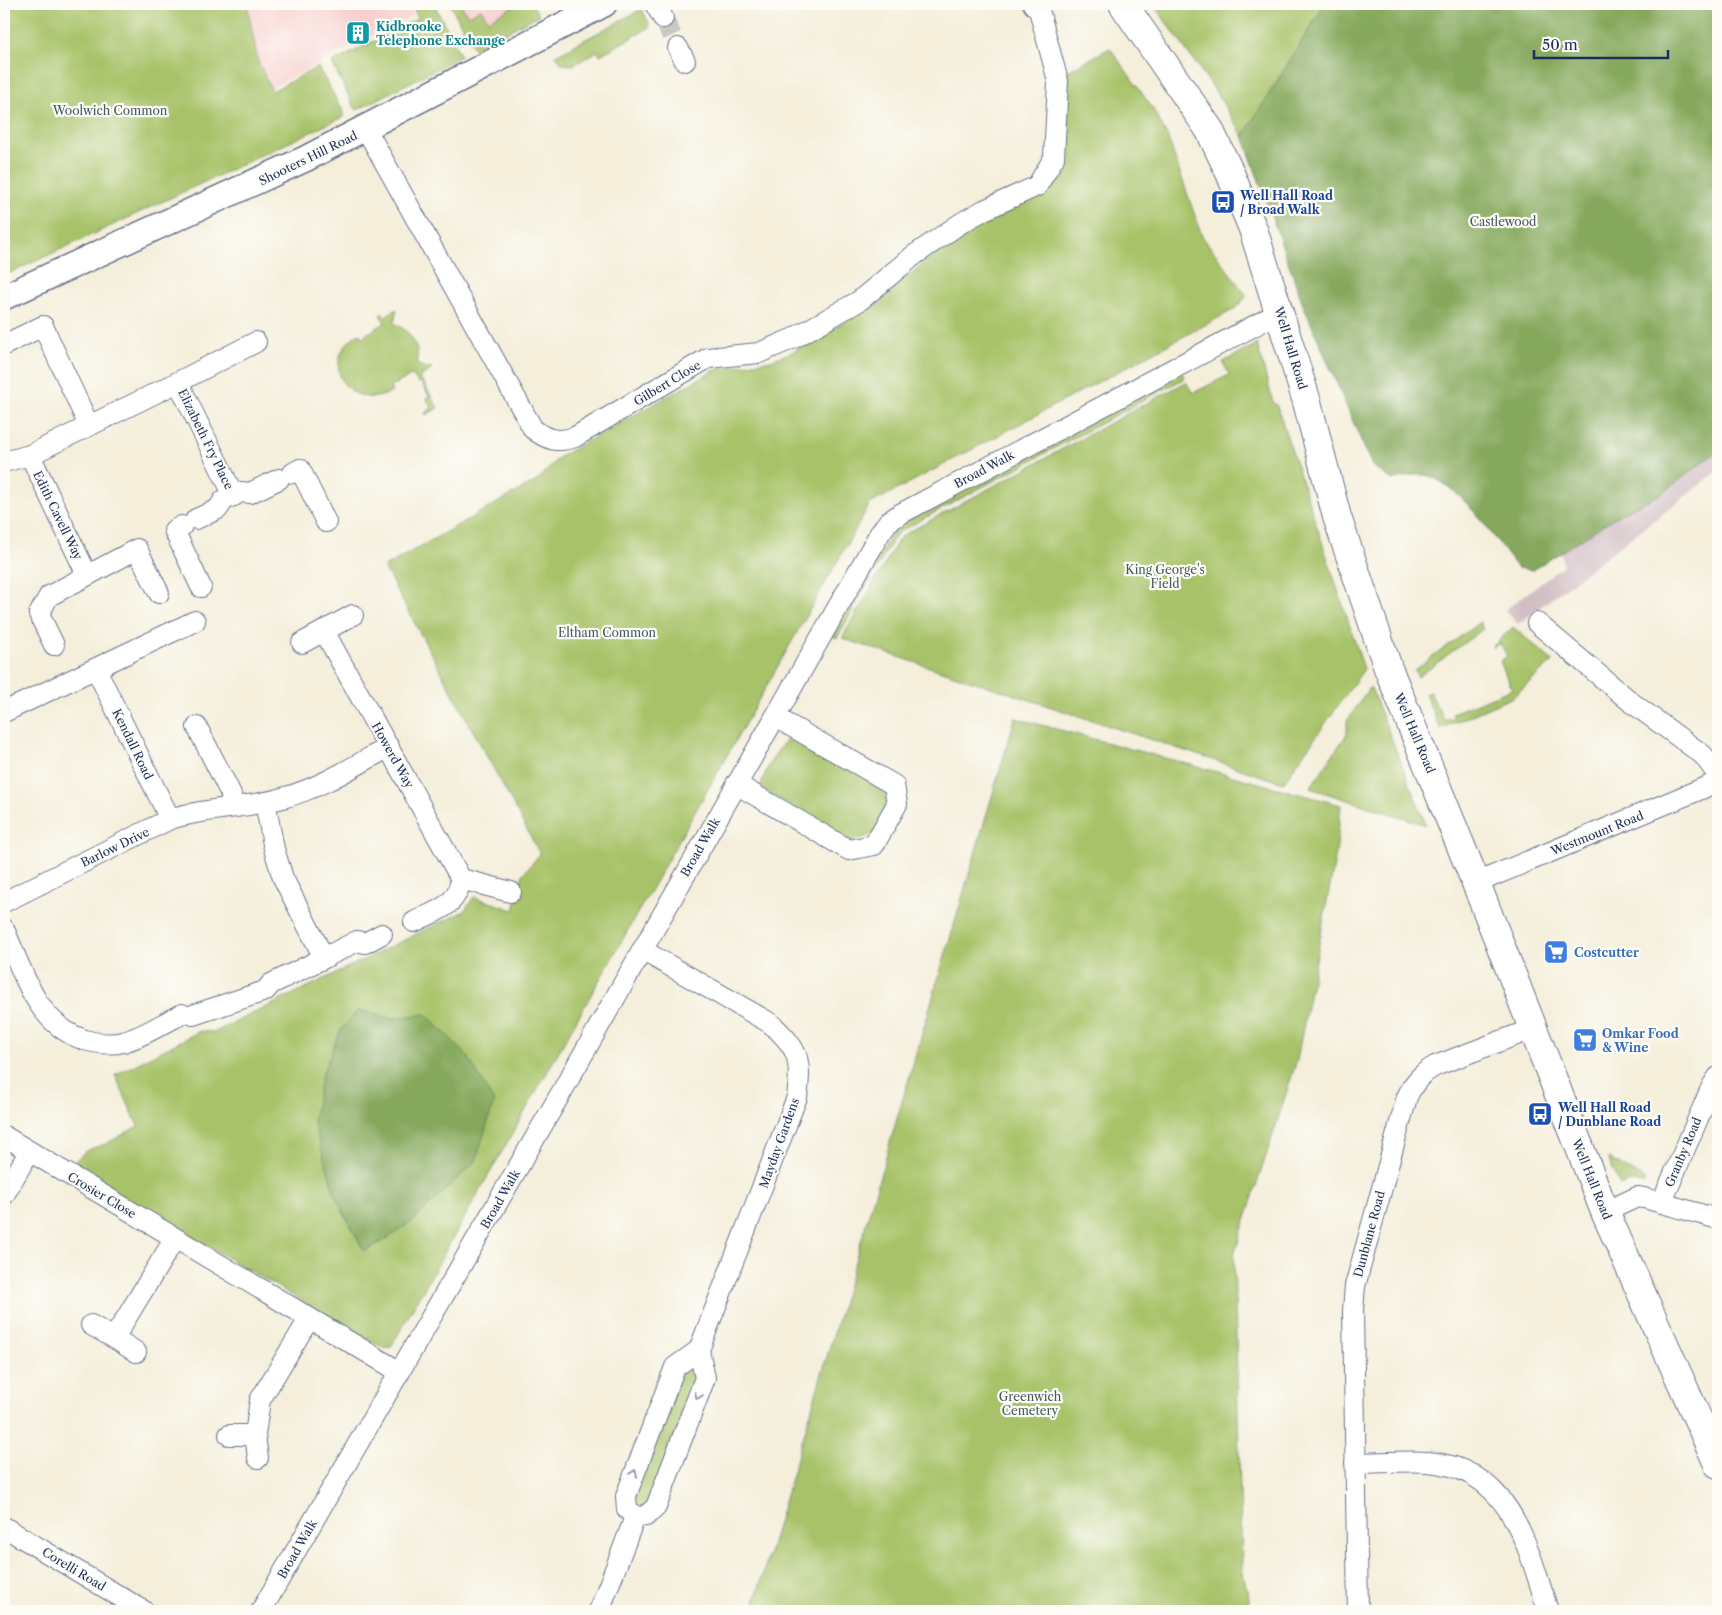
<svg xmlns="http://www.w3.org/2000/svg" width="1722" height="1615" font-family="'Libre Caslon Text',serif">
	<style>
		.built { fill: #f7d0cf }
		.industrial { fill: #d2bec5 }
		.green { fill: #a7c268; stroke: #617863 }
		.forest { fill: #85a85c; stroke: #506c5d }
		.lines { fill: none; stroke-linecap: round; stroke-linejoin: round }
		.minor-tunnel { stroke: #c9c8c1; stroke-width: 20; stroke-dasharray: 20 10; stroke-linecap: butt }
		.minor-casing { stroke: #677289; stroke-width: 22 }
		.major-casing { stroke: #677289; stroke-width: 28 }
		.highway-casing { stroke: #677289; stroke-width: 30 }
		.minor { stroke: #fff; stroke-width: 20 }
		.major { stroke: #fff; stroke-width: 25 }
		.highway { stroke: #fff; stroke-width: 28 }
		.oneway { stroke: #8d97ae }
		.labels { text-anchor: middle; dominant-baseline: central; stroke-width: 4.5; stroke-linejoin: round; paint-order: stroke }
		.culture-label { font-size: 12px; font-weight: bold; fill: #0d838f; stroke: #fdfcf7; text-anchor: start }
		.park-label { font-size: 12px; fill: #455b61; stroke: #fdfcf7 }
		.street-label { font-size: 12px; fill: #1b2f5e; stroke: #fdfcf7 }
		.transit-label { font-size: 12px; font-weight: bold; fill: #164399; stroke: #fdfcf7; text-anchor: start }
		.shop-label { font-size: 12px; font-weight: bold; fill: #366cbe; stroke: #fdfcf7; text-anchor: start }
	</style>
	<rect width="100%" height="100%" fill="#fdfcf7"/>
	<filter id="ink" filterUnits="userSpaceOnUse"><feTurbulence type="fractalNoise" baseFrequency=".02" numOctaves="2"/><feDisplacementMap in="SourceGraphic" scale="10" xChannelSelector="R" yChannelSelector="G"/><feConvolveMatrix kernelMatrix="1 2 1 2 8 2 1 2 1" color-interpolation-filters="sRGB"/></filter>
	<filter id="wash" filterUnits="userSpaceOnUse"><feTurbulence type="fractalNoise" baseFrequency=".0096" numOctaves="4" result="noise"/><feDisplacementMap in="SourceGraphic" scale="20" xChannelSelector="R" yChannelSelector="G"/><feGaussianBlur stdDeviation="1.12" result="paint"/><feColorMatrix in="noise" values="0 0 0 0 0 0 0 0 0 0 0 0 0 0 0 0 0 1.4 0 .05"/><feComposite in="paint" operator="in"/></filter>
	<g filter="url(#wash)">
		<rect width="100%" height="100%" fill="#f4eeda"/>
		<!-- built -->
		<g class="built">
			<path d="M247 4H407L413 15 271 88 258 62Z"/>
			<path d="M461 4H529L479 38Z"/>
		</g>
		<!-- industrial -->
		<path class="industrial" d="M1718 451V471L1518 624 1505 610 1563 566 1561 551 1620 514 1663 493Z"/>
		<!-- green -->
		<g class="green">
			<path d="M4 4H247L258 62 272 91 318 67 343 111V117L4 276Z"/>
			<path d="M411 4H434L461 56 357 110 353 105 332 63 418 18Z"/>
			<path d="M450 4H461L468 16 481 9 488 20 518 4H532L539 15 474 49Z"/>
			<path d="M1153 4H1325L1243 136 1212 86Z"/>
			<path d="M642 9 650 25 649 28 600 55 598 51 573 65 562 64 556 55Z"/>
			<path d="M1110 48 1153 109 1168 138 1202 236 1247 296 1235 309 870 504 391 1347 383 1348 69 1166 87 1150 106 1144 138 1126 115 1075 200 1031 215 1032 464 911 474 897 514 910 523 874 540 854 384 567 538 480 559 457 715 370 771 360 790 353 873 306 949 241 1043 192C1071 160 1066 112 1066 72Z"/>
			<path d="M397 309 394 323C411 332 420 345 417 365L432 369 420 377 438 408 426 415 425 413 432 408 426 398 429 396 421 382 418 383 413 375 390 387 392 392C349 414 315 362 359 333L362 337 385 323 380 315 382 313 385 316Z"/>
			<path d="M1257 344 1273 402 1277 406 1364 669 1283 783 844 639 843 636 899 539 905 534 1186 382 1193 393 1229 375 1223 362Z"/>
			<path d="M1182 373 1185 378 897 533 837 638 832 636 890 535 899 525Z"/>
			<path d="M1480 622 1483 629 1418 677 1415 670Z"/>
			<path d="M1513 627 1553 661 1513 697 1440 729 1425 694 1430 692 1444 720 1453 717 1452 713 1512 689 1500 661 1507 656 1500 643 1493 648V646Z"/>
			<path d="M1369 688H1371L1426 825 1310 788 1347 734V721Z"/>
			<path d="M1015 718 1341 805 1336 854 1297 1060 1234 1255 1242 1568 1252 1611H752Z"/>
			<path d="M793 736 885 791 888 806 873 834 853 842 761 789C760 777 782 739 793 736Z"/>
			<path d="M1608 1158 1646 1180 1645 1183 1631 1182 1620 1186Z"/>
			<path d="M688 1367 693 1368 699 1374 648 1506 639 1507 635 1505 633 1495 681 1372Z"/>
		</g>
		<!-- forest -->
		<g class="forest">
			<path d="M1325 4H1718V451L1663 493 1620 514 1533 570 1518 568C1495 540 1467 494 1434 478 1421 471 1406 477 1392 480L1372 466 1304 307 1243 136Z"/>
			<path d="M358 1010 392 1018 426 1014 467 1055 494 1102 476 1161 415 1219 382 1242 364 1251 336 1198 313 1121 321 1077 340 1031Z"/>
		</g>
	</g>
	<g filter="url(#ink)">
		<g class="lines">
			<!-- minor-tunnel -->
			<path class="minor-tunnel" d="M663 18 678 48"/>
			<defs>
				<g id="minor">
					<path d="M655 4 663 18"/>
					<path d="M678 48 685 61"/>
					<path d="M366 129 533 429C547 440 558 443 575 437L708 358 759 353 794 338 859 301 913 256 961 223 984 210 1037 186 1054 158 1058 81 1039 10 1033 4"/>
					<path d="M4 345 43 326 89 426"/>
					<path d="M30 455 87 575"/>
					<path d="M4 462 30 455 178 382"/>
					<path d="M293 473 300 469 326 522"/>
					<path d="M234 496 178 382 256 342"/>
					<path d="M196 519 218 509 224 500 241 492 250 493 279 479"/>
					<path d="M182 526 174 530 201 587"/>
					<path d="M353 615 324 631 461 879C457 907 437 910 414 922"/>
					<path d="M1537 623 1631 702 1703 755 1718 775"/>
					<path d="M302 643 324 631"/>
					<path d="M54 645 39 614 49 596 137 549 159 593"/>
					<path d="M96 669 170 819"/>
					<path d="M4 712 195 621"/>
					<path d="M197 727 231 794V806"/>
					<path d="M736 784 849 850 874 845 897 804 894 785 775 717"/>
					<path d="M265 802 274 849 283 878 324 958 357 941 365 943 382 934"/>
					<path d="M461 879 511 892"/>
					<path d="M1476 883 1718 782"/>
					<path d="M4 902 170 819C208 807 248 809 286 797 322 787 356 765 389 747"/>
					<path d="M4 929C23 971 36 1025 85 1040 96 1043 111 1045 123 1042 143 1037 163 1023 182 1014"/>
					<path d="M193 1015 265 991 271 984 324 958"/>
					<path d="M4 1136 400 1372"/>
					<path d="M4 1195 29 1152"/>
					<path d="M1662 1202 1712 1086 1718 1077"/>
					<path d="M1605 1212 1637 1197 1644 1198 1718 1219"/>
					<path d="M91 1325 114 1338"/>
					<path d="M136 1352 114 1338 175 1238"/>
					<path d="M229 1435H255"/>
					<path d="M258 1458 255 1435 260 1400 309 1319"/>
					<path d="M1355 1463C1379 1463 1404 1460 1428 1462 1510 1468 1528 1546 1548 1611"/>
					<path d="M635 1517 646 1516 656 1507 705 1378 699 1350 797 1097C802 1060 799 1048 770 1023L642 950"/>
					<path d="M635 1517 627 1509 626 1496 675 1367 699 1350"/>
					<path d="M4 1527 144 1611"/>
					<path d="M261 1611 557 1100 880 533 888 522 900 514 1280 312"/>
					<path d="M599 1611 635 1517"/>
					<path d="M1358 1611 1353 1310 1355 1286 1407 1097C1414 1082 1421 1074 1435 1066L1532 1029"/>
				</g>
				<path id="major" d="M4 297 305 159 604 4"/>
				<path id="highway" d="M1123 4 1209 129 1230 173 1253 229 1307 402 1337 517 1388 668 1476 883 1605 1212 1718 1464"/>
			</defs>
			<!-- minor casing -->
			<use href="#minor" class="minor-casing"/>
			<!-- major casing -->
			<use href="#major" class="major-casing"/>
			<!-- highway casing -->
			<use href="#highway" class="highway-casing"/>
			<!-- minor -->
			<use href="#minor" class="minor"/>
			<!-- major -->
			<use href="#major" class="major"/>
			<!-- highway -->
			<use href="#highway" class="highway"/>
		</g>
		<!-- one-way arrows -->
		<defs><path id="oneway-chevron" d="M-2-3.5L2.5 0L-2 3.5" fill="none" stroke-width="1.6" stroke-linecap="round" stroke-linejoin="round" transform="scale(1.25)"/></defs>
		<g class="oneway">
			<use href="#oneway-chevron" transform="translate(698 1396) rotate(111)"/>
			<use href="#oneway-chevron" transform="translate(634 1473) rotate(-69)"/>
		</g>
	</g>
	<!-- icons -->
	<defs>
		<symbol id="building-square" viewBox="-11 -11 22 22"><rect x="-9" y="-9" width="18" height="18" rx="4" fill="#0f9aa8" stroke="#fdfcf7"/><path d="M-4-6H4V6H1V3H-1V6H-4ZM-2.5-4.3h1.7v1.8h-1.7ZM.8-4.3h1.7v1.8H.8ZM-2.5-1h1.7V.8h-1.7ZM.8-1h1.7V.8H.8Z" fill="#fff"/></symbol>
		<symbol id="bus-square" viewBox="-11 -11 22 22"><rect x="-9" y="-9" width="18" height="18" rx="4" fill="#1a4fb4" stroke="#fdfcf7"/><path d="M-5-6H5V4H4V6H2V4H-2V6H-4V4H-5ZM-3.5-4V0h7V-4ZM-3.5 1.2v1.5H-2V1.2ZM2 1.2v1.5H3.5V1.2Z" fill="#fff"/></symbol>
		<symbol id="supermarket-square" viewBox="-11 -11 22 22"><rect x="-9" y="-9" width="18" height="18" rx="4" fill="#3f7fe0" stroke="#fdfcf7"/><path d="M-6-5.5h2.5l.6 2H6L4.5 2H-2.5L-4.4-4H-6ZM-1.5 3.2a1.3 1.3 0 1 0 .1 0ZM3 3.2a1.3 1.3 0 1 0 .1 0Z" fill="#fff"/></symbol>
	</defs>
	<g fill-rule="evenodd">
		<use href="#building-square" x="344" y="19" width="28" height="28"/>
		<use href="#bus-square" x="1209" y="188" width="28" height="28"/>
		<use href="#supermarket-square" x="1542" y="938" width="28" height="28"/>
		<use href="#supermarket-square" x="1571" y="1026" width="28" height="28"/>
		<use href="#bus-square" x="1526" y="1100" width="28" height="28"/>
	</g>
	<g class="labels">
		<!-- culture labels -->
		<g class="culture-label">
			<text x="376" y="26">Kidbrooke<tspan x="376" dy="14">Telephone Exchange</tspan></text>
		</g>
		<!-- park labels -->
		<g class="park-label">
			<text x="110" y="110">Woolwich Common</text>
			<text x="1503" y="221">Castlewood</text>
			<text x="1165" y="569">King George's<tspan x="1165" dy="14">Field</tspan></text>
			<text x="607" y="632">Eltham Common</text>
			<text x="1030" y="1396">Greenwich<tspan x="1030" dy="14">Cemetery</tspan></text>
		</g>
		<!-- street labels -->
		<g class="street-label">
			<text transform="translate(308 158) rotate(-26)">Shooters Hill Road</text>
			<text transform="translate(1291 348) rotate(73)">Well Hall Road</text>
			<text transform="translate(667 383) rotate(-31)">Gilbert Close</text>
			<text transform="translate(206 439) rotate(64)">Elizabeth Fry Place</text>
			<text transform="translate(984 469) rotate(-28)">Broad Walk</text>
			<text transform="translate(58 515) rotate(64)">Edith Cavell Way</text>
			<text transform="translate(1415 733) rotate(67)">Well Hall Road</text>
			<text transform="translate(133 744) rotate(64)">Kendall Road</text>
			<text transform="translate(393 755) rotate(61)">Howerd Way</text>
			<text transform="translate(1597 833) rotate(-22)">Westmount Road</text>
			<text transform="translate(115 847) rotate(-26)">Barlow Drive</text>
			<text transform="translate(700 847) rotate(-60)">Broad Walk</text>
			<text transform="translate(779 1143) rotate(-70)">Mayday Gardens</text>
			<text transform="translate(1683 1152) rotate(-67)">Granby Road</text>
			<text transform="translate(1592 1179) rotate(68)">Well Hall Road</text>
			<text transform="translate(102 1195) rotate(31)">Crosier Close</text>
			<text transform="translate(500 1199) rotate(-60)">Broad Walk</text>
			<text transform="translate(1369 1234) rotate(-75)">Dunblane Road</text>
			<text transform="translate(297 1549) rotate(-60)">Broad Walk</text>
			<text transform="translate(74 1569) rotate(31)">Corelli Road</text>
		</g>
		<!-- transit labels -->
		<g class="transit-label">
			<text x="1240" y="195">Well Hall Road<tspan x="1240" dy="14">/ Broad Walk</tspan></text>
			<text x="1558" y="1107">Well Hall Road<tspan x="1558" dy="14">/ Dunblane Road</tspan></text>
		</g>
		<!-- shop labels -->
		<g class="shop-label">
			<text x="1574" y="952">Costcutter</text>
			<text x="1602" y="1033">Omkar Food<tspan x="1602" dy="14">&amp; Wine</tspan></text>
		</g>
	</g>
	<!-- margin -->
	<rect width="1722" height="1615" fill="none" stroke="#fdfcf7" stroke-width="20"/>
	<!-- scale -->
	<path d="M1534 50v8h134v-8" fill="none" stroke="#1b2f5e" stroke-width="2.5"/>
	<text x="1542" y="50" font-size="15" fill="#1b2f5e" stroke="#fdfcf7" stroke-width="4" paint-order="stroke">50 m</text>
</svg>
